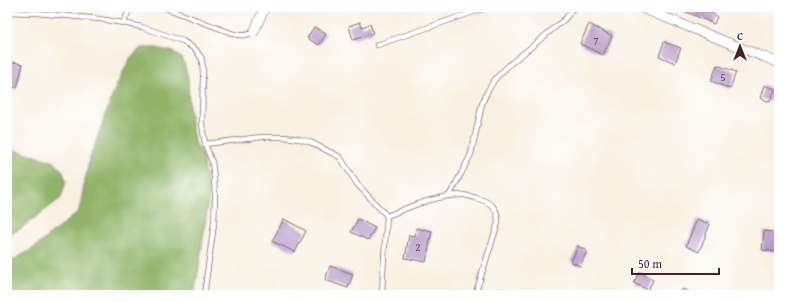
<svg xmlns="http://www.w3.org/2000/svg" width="786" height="302" font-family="'Gentium Book Plus',serif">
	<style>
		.forest { fill: #90b368; stroke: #6d694a }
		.building { fill: #b899ca }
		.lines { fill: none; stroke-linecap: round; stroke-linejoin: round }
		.service-casing { stroke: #87686b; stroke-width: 6 }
		.minor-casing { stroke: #87686b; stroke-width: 10 }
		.service { stroke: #fff; stroke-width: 4.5 }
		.minor { stroke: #fff; stroke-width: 9 }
		.labels { text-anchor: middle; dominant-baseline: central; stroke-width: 4; stroke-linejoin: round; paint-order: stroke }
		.number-label { font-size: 11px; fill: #663e53 }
	</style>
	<rect width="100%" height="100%" fill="#fff"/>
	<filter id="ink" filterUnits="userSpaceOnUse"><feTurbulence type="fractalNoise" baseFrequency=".025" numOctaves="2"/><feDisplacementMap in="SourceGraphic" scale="8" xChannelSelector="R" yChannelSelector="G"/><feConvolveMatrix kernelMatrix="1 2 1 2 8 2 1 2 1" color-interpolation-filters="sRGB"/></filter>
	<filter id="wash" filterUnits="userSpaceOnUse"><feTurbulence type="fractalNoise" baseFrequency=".012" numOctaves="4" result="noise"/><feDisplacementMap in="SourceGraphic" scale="16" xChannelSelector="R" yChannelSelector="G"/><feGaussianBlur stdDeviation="0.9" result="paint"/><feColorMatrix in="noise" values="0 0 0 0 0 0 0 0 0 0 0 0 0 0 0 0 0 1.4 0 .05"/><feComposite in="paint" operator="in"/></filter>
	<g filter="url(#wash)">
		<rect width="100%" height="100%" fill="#f8f1e2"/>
		<!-- forest -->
		<g class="forest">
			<path d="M141 48H156L174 52 183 60 188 77 189 108 194 142 201 152 203 161 209 196 199 267 194 295H7V264L34 248 79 211 89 161 114 91 131 57Z"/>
			<path d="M7 148 53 161 62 170 66 181 61 198 20 229 7 235Z"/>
		</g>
		<g id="blocks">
			<!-- building -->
			<g class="building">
				<path d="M675 7H697L717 16 714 24Z"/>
				<path d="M360 22 362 27 370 24 373 33 353 40 349 26Z"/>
				<path d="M589 24 612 36 603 55 580 44Z"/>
				<path d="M314 27 326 34 319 45 307 38Z"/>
				<path d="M664 42 681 48 675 63 659 56Z"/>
				<path d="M7 61 23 64 17 88 7 86Z"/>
				<path d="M717 65 736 72 730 89 711 81Z"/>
				<path d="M764 85 775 89 770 102 760 98Z"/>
				<path d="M284 219 306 231 295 252 272 241Z"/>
				<path d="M358 219 375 228 368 240 351 232Z"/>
				<path d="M697 219 710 224 699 252 686 246Z"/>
				<path d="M416 228 432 231 426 262 405 258 409 235 415 236Z"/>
				<path d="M764 231 779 233 777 252 762 250Z"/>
				<path d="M578 246 587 251 580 266 571 262Z"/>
				<path d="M330 266 353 274 348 288 325 280Z"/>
				<path d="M640 272 653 280 648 290 634 283Z"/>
				<path d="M683 289 692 293 691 295H679Z"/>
			</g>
		</g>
	</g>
	<g filter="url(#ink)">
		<use href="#blocks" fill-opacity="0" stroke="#87686b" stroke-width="1"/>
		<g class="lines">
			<defs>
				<g id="service">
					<path d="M163 7 234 34C242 36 246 36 254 32"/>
					<path d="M7 12 37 13 100 19 123 23 142 27 183 41 196 50 202 59 203 74 202 124 205 144 212 162 214 177 215 197 214 224 204 295"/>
					<path d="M123 23 131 7"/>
					<path d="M377 45 488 7"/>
					<path d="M205 144 262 137H284L300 139 310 142 340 157 357 184 387 216C409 207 440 194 464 195 470 196 476 198 482 200 494 204 498 211 498 223L475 295"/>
					<path d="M449 196 461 174 471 154 482 104 487 92 495 79 509 65 547 34 565 19 574 7"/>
					<path d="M382 295 383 272 387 216"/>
					<path d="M483 295C495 291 508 290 519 295"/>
				</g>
				<g id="minor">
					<path d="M639 7 779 63"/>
					<path d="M254 32 265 7"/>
				</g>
			</defs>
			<!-- service casing -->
			<use href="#service" class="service-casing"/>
			<!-- minor casing -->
			<use href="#minor" class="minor-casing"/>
			<!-- service -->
			<use href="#service" class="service"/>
			<!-- minor -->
			<use href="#minor" class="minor"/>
		</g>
	</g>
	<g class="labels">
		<!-- number labels -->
		<g class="number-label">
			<text x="596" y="40">7</text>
			<text x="723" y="77">5</text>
			<text x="418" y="247">2</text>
		</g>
	</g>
	<!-- margin -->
	<rect width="786" height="302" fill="none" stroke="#fff" stroke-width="24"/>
	<!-- north arrow -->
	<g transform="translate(740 46)" stroke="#ffffff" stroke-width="3" paint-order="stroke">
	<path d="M0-3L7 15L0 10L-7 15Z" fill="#4a1f2b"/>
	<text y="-6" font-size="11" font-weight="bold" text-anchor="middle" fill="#4a1f2b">С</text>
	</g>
	<!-- scale -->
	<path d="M632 268v6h87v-6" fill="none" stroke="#4a1f2b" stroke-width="2"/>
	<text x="638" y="268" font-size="12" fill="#4a1f2b" stroke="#ffffff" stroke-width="3" paint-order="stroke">50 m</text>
</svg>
